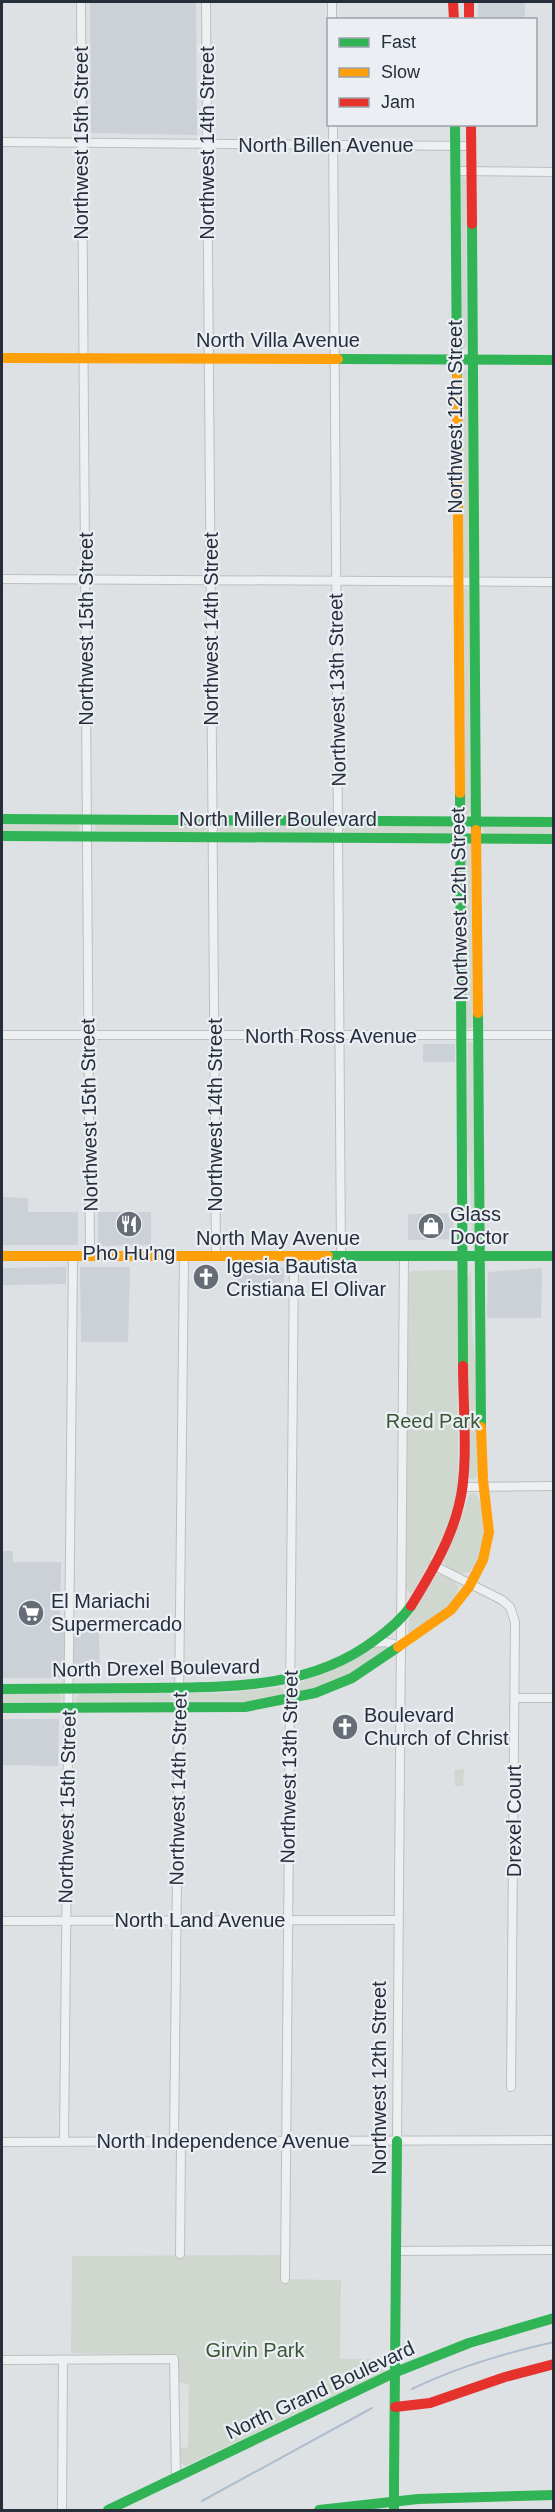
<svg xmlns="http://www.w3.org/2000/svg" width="555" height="2512" font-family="Arial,sans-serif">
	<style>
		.built { fill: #ccd0d7 }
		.green { fill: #cfd7cf }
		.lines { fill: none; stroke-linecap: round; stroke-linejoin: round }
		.stream { stroke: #adbdce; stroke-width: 2 }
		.street-casing { stroke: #bcbfc2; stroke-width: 10 }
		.street { stroke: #edeff0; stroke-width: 8 }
		.fast { stroke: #30b455; stroke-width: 10 }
		.slow { stroke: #ff9f0a; stroke-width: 10 }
		.jam { stroke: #e5322d; stroke-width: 10 }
		.fast-bridge { stroke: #30b455; stroke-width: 10 }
		.labels { text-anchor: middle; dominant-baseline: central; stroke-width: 4.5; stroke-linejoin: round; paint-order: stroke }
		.street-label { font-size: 20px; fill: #272e3b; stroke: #ebeff4 }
		.poi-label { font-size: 20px; fill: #272e3b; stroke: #ebeff4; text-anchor: start }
		.park-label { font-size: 20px; fill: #3b5634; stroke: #ebeff4 }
	</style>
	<rect width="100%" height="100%" fill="#dee1e4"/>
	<!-- built -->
	<g class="built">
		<path d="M90 2H196L197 135 91 133Z"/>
		<rect x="478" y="2" width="47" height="17"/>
		<rect x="423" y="1044" width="32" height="18"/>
		<path d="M2 1197 28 1198V1212H78V1245H2Z"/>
		<path d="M98 1212H151V1245L98 1246Z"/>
		<path d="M453 1213 454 1239 408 1240V1214Z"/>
		<path d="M66 1267V1284L2 1285V1268Z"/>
		<path d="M80 1267H130L128 1342H81Z"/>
		<path d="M237 1268H284V1283L237 1284Z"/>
		<path d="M542 1268 541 1318H487L488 1272Z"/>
		<path d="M2 1551H13V1562H61L60 1630 99 1632 100 1678H2Z"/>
		<path d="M2 1719H59L58 1766 2 1765Z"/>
	</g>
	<!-- green -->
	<g class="green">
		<path d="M463 176 466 179 467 346 463 350 461 349 459 180Z"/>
		<path d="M464 369 468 372 470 574 467 577 462 574 461 371Z"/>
		<path d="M466 588 469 591 471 812 468 815 465 813 463 590Z"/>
		<path d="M2 823 78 824 80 827 79 831 2 832Z"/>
		<path d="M96 824 205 825 207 829 205 833 95 831Z"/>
		<path d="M220 824H331L334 827 330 833H221L217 829Z"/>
		<path d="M553 825V835L485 834 482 828 483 826Z"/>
		<path d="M344 826H453L454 830 452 834 346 833 343 830Z"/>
		<path d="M470 843 471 846 473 1027 469 1029 466 1027 465 844Z"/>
		<path d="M468 1042H471L473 1045 475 1233 472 1242 470 1182 467 1151Z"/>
		<path d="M454 1270 457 1273V1279L458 1493 448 1527 413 1592 410 1593 406 1589V1560L409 1275 411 1271Z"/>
		<path d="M471 1270 472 1330 476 1365 477 1477 473 1480 468 1477V1277Z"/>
		<path d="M474 1493C490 1503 486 1568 466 1573 459 1575 451 1569 445 1565L443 1555 460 1523 469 1495Z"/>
		<path d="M436 1575C442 1574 448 1577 453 1581 475 1595 420 1629 408 1633L409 1618Z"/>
		<path d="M380 1645H387L391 1648 348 1674 302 1692 297 1690 298 1684 301 1682 340 1667Z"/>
		<path d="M280 1687 284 1690 283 1696 254 1702 189 1703 185 1700 186 1694 189 1693H227Z"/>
		<path d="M2 1693H58L62 1696V1700L59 1703 2 1704Z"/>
		<path d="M168 1693 173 1698 170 1703H77L75 1699 79 1694Z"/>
		<path d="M464 1769 463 1786H455L454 1770Z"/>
		<path d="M281 2255V2279L341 2280 340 2359H390L389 2366 383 2373 185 2466 179 2462 178 2449 188 2447 189 2385 179 2382 178 2355 71 2353 72 2256Z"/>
	</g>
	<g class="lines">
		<!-- stream -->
		<g class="stream">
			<path d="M412 2389C457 2367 505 2353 554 2342"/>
			<path d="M202 2501 372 2408"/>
		</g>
		<defs>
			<g id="street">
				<path d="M81 2 90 1256"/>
				<path d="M206 2 216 1256"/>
				<path d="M332 2V20"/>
				<path d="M333 124 341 1256"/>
				<path d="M2 142 471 146"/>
				<path d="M455 171 554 172"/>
				<path d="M2 579 554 582"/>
				<path d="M2 1035H554"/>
				<path d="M463 1487 554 1486"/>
				<path d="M433 1565 502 1600 510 1607 515 1622 511 2087"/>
				<path d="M373 1643 385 1642 401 1646"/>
				<path d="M515 1698H554"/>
				<path d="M2 1921 398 1920"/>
				<path d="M174 2141 184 1256"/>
				<path d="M397 2141 404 1256"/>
				<path d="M2 2142 554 2140"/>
				<path d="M64 2142 73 1256"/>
				<path d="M396 2251 554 2250"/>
				<path d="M180 2254 181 2141"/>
				<path d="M285 2279 294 1256"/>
				<path d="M2 2360 174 2359 176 2478"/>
				<path d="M62 2510 63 2360"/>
			</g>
		</defs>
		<!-- street casing -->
		<use href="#street" class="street-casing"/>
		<!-- street -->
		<use href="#street" class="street"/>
		<!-- fast -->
		<g class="fast">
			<path d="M455 124 457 377"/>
			<path d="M472 224 476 830"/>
			<path d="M338 359 554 360"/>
			<path d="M460 793 463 1366"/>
			<path d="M2 819 554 822"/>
			<path d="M2 836 554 839"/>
			<path d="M478 1013 481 1427"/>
			<path d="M328 1256H554"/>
			<path d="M2 1689C52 1689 102 1688 152 1688 229 1687 311 1689 375 1640 389 1630 401 1620 411 1606"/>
			<path d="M2 1708 245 1707 315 1693 352 1678 398 1647"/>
			<path d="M394 2482 397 2141"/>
			<path d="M108 2510 396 2372 469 2343 554 2318"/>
			<path d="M319 2510 418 2499 554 2495"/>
		</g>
		<!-- slow -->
		<g class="slow">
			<path d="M2 358 338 359"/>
			<path d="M457 377 460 793"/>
			<path d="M476 830 478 1013"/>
			<path d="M2 1256H328"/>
			<path d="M398 1647 451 1610 469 1587 483 1560 489 1532 483 1480 481 1427"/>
		</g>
		<!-- jam -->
		<g class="jam">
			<path d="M453 2 454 20"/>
			<path d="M469 2V20"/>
			<path d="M471 124 472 224"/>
			<path d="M411 1606C430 1575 451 1540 459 1505 469 1468 463 1407 463 1366"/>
			<path d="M395 2407 430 2403 505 2377 554 2364"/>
		</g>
		<!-- fast-bridge -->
		<path class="fast-bridge" d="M394 2482V2510"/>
	</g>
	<!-- icons -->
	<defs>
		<symbol id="restaurant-disc" viewBox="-11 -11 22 22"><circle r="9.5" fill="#676d76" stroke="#ebeff4"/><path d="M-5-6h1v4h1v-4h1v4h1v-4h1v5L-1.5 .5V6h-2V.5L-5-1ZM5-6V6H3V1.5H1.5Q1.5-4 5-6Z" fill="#fff"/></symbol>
		<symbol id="shop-disc" viewBox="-11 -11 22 22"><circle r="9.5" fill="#676d76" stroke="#ebeff4"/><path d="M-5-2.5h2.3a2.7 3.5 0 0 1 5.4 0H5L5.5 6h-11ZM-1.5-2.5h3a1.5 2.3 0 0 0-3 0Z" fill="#fff"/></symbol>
		<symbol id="church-disc" viewBox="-11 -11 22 22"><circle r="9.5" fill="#676d76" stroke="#ebeff4"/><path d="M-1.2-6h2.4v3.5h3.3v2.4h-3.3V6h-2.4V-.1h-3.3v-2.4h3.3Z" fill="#fff"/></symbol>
		<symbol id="supermarket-disc" viewBox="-11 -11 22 22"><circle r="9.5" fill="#676d76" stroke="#ebeff4"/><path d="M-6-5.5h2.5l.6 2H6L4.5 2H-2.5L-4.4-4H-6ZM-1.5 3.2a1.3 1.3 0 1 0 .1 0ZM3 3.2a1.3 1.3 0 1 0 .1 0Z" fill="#fff"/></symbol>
	</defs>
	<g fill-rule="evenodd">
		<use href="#restaurant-disc" x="114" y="1209" width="30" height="30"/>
		<use href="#shop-disc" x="416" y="1211" width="30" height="30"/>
		<use href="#church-disc" x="191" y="1262" width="30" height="30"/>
		<use href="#supermarket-disc" x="16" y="1598" width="30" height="30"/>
		<use href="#church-disc" x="330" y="1712" width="30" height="30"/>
	</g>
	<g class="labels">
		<!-- street labels -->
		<g class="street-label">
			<text transform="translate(81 143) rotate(-90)">Northwest 15th Street</text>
			<text transform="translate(207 143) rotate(-90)">Northwest 14th Street</text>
			<text x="326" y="145">North Billen Avenue</text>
			<text x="278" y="340">North Villa Avenue</text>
			<text transform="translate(455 417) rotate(-90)">Northwest 12th Street</text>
			<text transform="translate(86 629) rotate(-90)">Northwest 15th Street</text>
			<text transform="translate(211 629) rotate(-90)">Northwest 14th Street</text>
			<text transform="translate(337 690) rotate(-91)">Northwest 13th Street</text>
			<text x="278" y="819">North Miller Boulevard</text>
			<text transform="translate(459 904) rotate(-91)">Northwest 12th Street</text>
			<text x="331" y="1036">North Ross Avenue</text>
			<text transform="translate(89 1115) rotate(-91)">Northwest 15th Street</text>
			<text transform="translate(215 1115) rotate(-90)">Northwest 14th Street</text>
			<text x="278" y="1238">North May Avenue</text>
			<text transform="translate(156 1668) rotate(-1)">North Drexel Boulevard</text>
			<text transform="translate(289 1767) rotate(-89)">Northwest 13th Street</text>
			<text transform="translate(178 1789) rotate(-89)">Northwest 14th Street</text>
			<text transform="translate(67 1807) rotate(-89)">Northwest 15th Street</text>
			<text transform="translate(514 1821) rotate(-90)">Drexel Court</text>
			<text x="200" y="1920">North Land Avenue</text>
			<text transform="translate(379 2078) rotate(-90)">Northwest 12th Street</text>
			<text x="223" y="2141">North Independence Avenue</text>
			<text transform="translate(320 2390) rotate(-25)">North Grand Boulevard</text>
		</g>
		<!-- poi labels -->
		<g class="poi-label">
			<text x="450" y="1214">Glass<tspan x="450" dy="23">Doctor</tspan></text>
			<text x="129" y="1253" text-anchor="middle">Pho Hu'ng</text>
			<text x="226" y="1266">Igesia Bautista<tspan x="226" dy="23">Cristiana El Olivar</tspan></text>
			<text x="51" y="1601">El Mariachi<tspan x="51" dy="23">Supermercado</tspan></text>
			<text x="364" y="1715">Boulevard<tspan x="364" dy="23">Church of Christ</tspan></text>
		</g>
		<!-- park labels -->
		<g class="park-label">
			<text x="433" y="1421">Reed Park</text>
			<text x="255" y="2350">Girvin Park</text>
		</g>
	</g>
	<!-- border -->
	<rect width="555" height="2512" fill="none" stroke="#272e3b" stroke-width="6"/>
	<!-- legend -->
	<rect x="327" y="18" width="210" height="108" fill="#ebeff4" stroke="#9da2aa" stroke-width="1.5"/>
	<rect x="339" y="38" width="30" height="9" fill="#30b455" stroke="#9da2aa" stroke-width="1.5"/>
	<text x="381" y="48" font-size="18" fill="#272e3b">Fast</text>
	<rect x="339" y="68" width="30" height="9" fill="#ff9f0a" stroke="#9da2aa" stroke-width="1.5"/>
	<text x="381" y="78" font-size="18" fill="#272e3b">Slow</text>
	<rect x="339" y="98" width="30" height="9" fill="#e5322d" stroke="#9da2aa" stroke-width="1.5"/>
	<text x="381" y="108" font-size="18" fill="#272e3b">Jam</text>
</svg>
